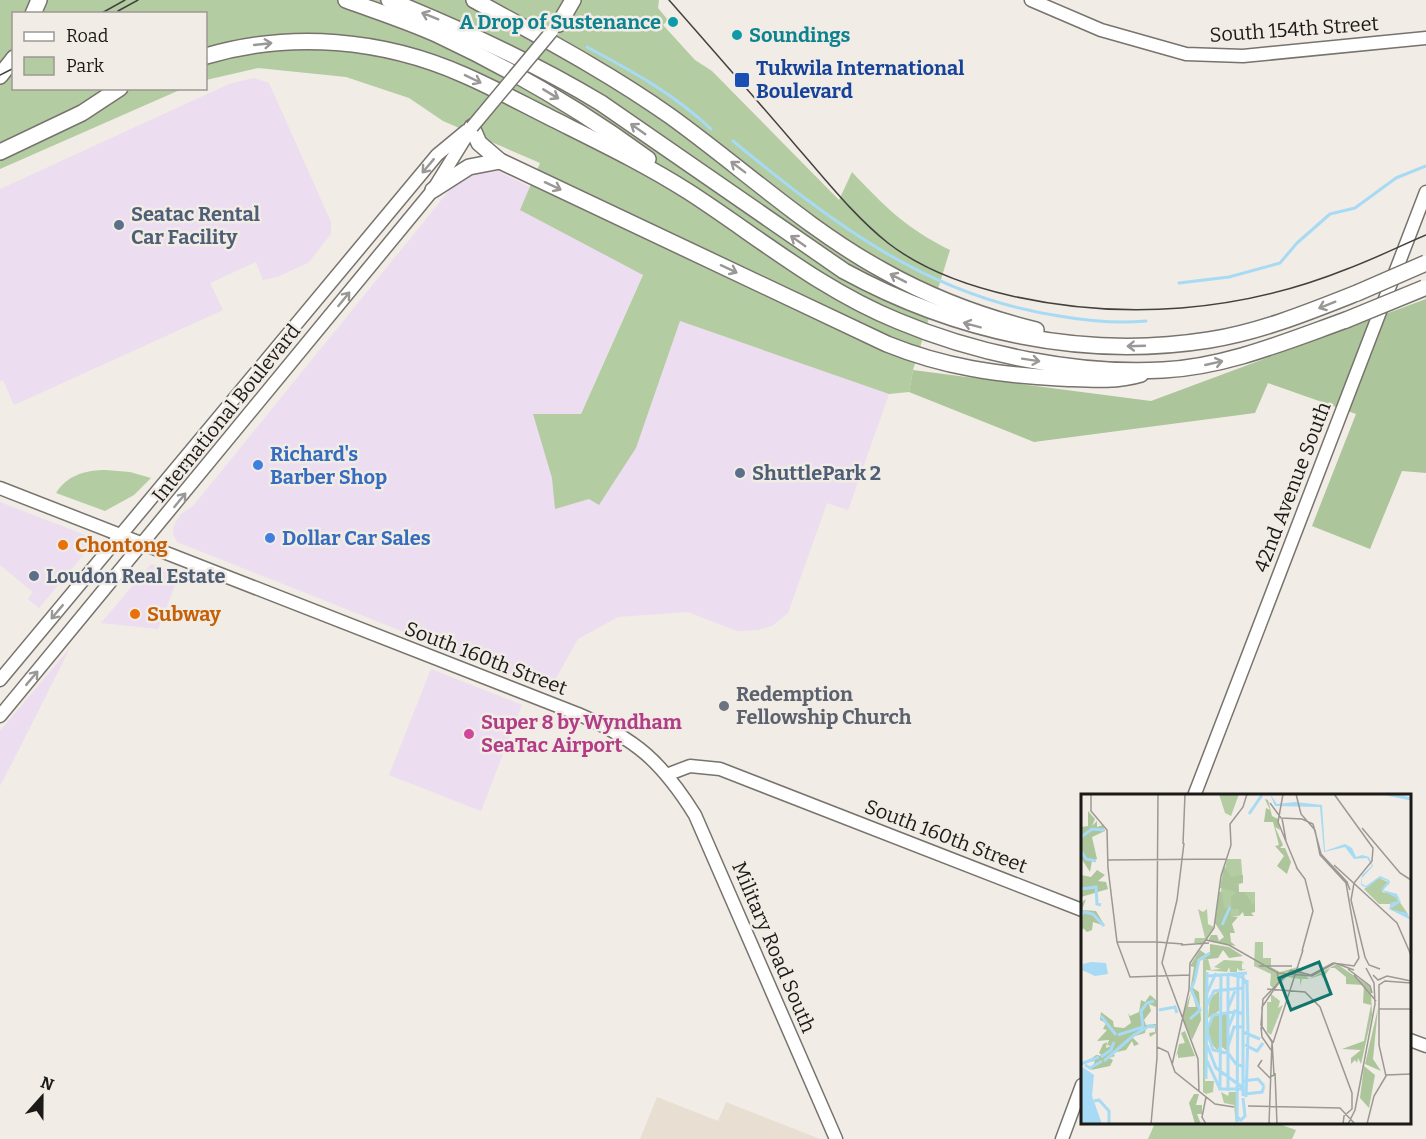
<svg xmlns="http://www.w3.org/2000/svg" width="1426" height="1139" font-family="Bitter,serif">
	<style>
		.commercial { fill: #ecddf0 }
		.built { fill: #e8dfd2 }
		.green { fill: #b4cca2 }
		.forest { fill: #acc59a }
		.lines { fill: none; stroke-linecap: round; stroke-linejoin: round }
		.stream { stroke: #a7daf4; stroke-width: 3 }
		.secondary-casing { stroke: #77736d; stroke-width: 15 }
		.primary-casing { stroke: #77736d; stroke-width: 15 }
		.highway-casing { stroke: #77736d; stroke-width: 18 }
		.secondary { stroke: #fff; stroke-width: 12 }
		.primary { stroke: #fff; stroke-width: 12 }
		.highway { stroke: #fff; stroke-width: 15 }
		.tram { stroke: #43413e; stroke-width: 1.5 }
		.primary-bridge-casing { stroke: #77736d; stroke-width: 15; stroke-linecap: butt }
		.highway-bridge-casing { stroke: #77736d; stroke-width: 18; stroke-linecap: butt }
		.primary-bridge { stroke: #fff; stroke-width: 12 }
		.highway-bridge { stroke: #fff; stroke-width: 15 }
		.oneway { stroke: #999897 }
		.culture-dot { fill: #0f9aa8; stroke: #f1ece5; stroke-width: 2 }
		.transit-dot { fill: #1a4fb4; stroke: #f1ece5; stroke-width: 2 }
		.service-dot { fill: #5c6f8a; stroke: #f1ece5; stroke-width: 2 }
		.shop-dot { fill: #3f7fe0; stroke: #f1ece5; stroke-width: 2 }
		.food-dot { fill: #e8710a; stroke: #f1ece5; stroke-width: 2 }
		.worship-dot { fill: #6b7280; stroke: #f1ece5; stroke-width: 2 }
		.hotel-dot { fill: #d1479c; stroke: #f1ece5; stroke-width: 2 }
		.labels { text-anchor: middle; dominant-baseline: central; stroke-width: 5; stroke-linejoin: round; paint-order: stroke }
		.culture-label { font-size: 20px; font-weight: bold; fill: #0d838f; stroke: #f1ece5; text-anchor: end }
		.street-label { font-size: 20px; fill: #1c1a18; stroke: #f1ece5 }
		.transit-label { font-size: 20px; font-weight: bold; fill: #164399; stroke: #f1ece5; text-anchor: start }
		.service-label { font-size: 20px; font-weight: bold; fill: #4e5e75; stroke: #f1ece5; text-anchor: start }
		.shop-label { font-size: 20px; font-weight: bold; fill: #366cbe; stroke: #f1ece5; text-anchor: start }
		.food-label { font-size: 20px; font-weight: bold; fill: #c56008; stroke: #f1ece5; text-anchor: start }
		.worship-label { font-size: 20px; font-weight: bold; fill: #5b616d; stroke: #f1ece5; text-anchor: start }
		.hotel-label { font-size: 20px; font-weight: bold; fill: #b23c85; stroke: #f1ece5; text-anchor: start }
		.inset-river { fill: none; stroke: #a7daf4; stroke-width: 3 }
		.inset-road { fill: none; stroke: #9c9893; stroke-width: 1.5 }
		.view { fill: #0f766e; fill-opacity: 0.15; stroke: #0f766e; stroke-width: 3 }
		.inset-edge { fill: none; stroke: #1c1a18; stroke-width: 3 }
	</style>
	<rect width="100%" height="100%" fill="#f1ece5"/>
	<!-- commercial -->
	<g class="commercial">
		<path d="M254 78 269 83 331 222V234L308 263 277 277 263 280 256 262 210 283 223 310 14 405 3 380 0 381V189L229 84Z"/>
		<path d="M497 171 655 247 552 478 599 504 636 448 680 321 889 394 848 510 827 503 788 613 772 626 758 630 737 631 688 612 618 617 578 639 555 680 543 687 177 542 173 534 174 525 181 514 193 506 457 181 475 172Z"/>
		<path d="M0 502 85 535 89 540 90 547 39 608 28 599 33 592 0 565Z"/>
		<path d="M151 564 179 575 158 629 101 623Z"/>
		<path d="M70 648 13 761 0 786V731Z"/>
		<path d="M431 669 522 705 481 811 389 775Z"/>
	</g>
	<!-- built -->
	<path class="built" d="M657 1097 718 1121 726 1102 820 1139H640Z"/>
	<!-- green -->
	<g class="green">
		<path d="M0 0H659L658 8 668 20 663 25 695 60 712 71 839 200 852 172C885 207 906 228 950 250L913 370 909 392 889 394 680 321 636 448 599 505 589 499 555 509 552 478 533 414H581L643 275 520 210 540 163 443 121 409 98 346 77 258 68 206 80V14H14V88L182 89 0 169Z"/>
		<path d="M106 470 130 472 151 478 134 495 105 511 56 493C67 475 86 470 106 470Z"/>
		<path d="M1155 1123H1276L1296 1130 1292 1139H1148Z"/>
	</g>
	<!-- forest -->
	<path class="forest" d="M1426 299V473L1402 471 1370 549 1312 526 1356 414 1268 383 1255 413 1034 442 909 392 913 370 1151 401Z"/>
	<g class="lines">
		<!-- stream -->
		<g class="stream">
			<path d="M587 47C632 71 674 94 711 129"/>
			<path d="M733 141C834 224 927 296 1059 316 1088 321 1116 324 1146 321"/>
			<path d="M1179 283 1229 277 1280 263 1297 243 1330 214 1355 208 1396 178 1426 166"/>
		</g>
		<defs>
			<g id="secondary">
				<path d="M1031 0 1101 30 1186 54 1243 56 1426 38"/>
				<path d="M0 488 578 714C636 739 662 762 695 815L836 1139"/>
				<path d="M669 774 690 766 720 769 1082 910"/>
				<path d="M1194 796 1426 192"/>
				<path d="M1410 1040 1426 1046"/>
				<path d="M1062 1139 1082 1085"/>
			</g>
			<g id="primary">
				<path d="M0 680 437 155 466 131"/>
				<path d="M0 716 433 190 472 127"/>
			</g>
			<g id="highway">
				<path d="M346 0C376 11 407 21 436 34 511 69 581 110 648 159"/>
				<path d="M389 0C463 30 533 62 601 103L844 271C956 332 1082 360 1209 340 1260 332 1309 312 1357 293"/>
				<path d="M474 0C541 37 608 72 670 116 741 167 807 229 884 271 932 298 983 317 1036 330"/>
				<path d="M33 14 39 0"/>
				<path d="M559 24 573 0"/>
				<path d="M206 56C291 31 383 39 464 75 494 88 523 104 553 119 599 142 645 164 689 192 757 236 821 290 898 321 976 354 1078 375 1163 370 1226 367 1287 341 1346 320"/>
				<path d="M0 76 14 58"/>
				<path d="M472 127 479 143 500 161 887 344C944 367 998 375 1059 378 1087 379 1114 382 1141 374"/>
				<path d="M0 152 82 113 120 88"/>
				<path d="M433 190 469 167 500 161"/>
			</g>
		</defs>
		<!-- secondary casing -->
		<use href="#secondary" class="secondary-casing"/>
		<!-- primary casing -->
		<use href="#primary" class="primary-casing"/>
		<!-- highway casing -->
		<use href="#highway" class="highway-casing"/>
		<!-- secondary -->
		<use href="#secondary" class="secondary"/>
		<!-- primary -->
		<use href="#primary" class="primary"/>
		<!-- highway -->
		<use href="#highway" class="highway"/>
		<!-- tram -->
		<g class="tram">
			<path d="M669 0C712 49 755 98 797 147 826 180 854 216 888 243 924 271 968 286 1012 296 1124 321 1240 312 1347 269 1374 259 1400 246 1426 235"/>
			<path d="M118 11 138 0"/>
			<path d="M100 14 125 0"/>
			<path d="M0 75 14 68"/>
		</g>
		<defs>
			<path id="primary-bridge" d="M472 127 552 31"/>
			<g id="highway-bridge">
				<path d="M1357 293 1426 263"/>
				<path d="M1346 320 1424 288"/>
			</g>
		</defs>
		<!-- primary-bridge casing -->
		<use href="#primary-bridge" class="primary-bridge-casing"/>
		<!-- highway-bridge casing -->
		<use href="#highway-bridge" class="highway-bridge-casing"/>
		<!-- primary-bridge -->
		<use href="#primary-bridge" class="primary-bridge"/>
		<!-- highway-bridge -->
		<use href="#highway-bridge" class="highway-bridge"/>
	</g>
	<!-- one-way arrows -->
	<defs><path id="oneway-shaft" d="M-6 0H5M1.5-3L5.5 0L1.5 3" fill="none" stroke-width="1.6" stroke-linecap="round" stroke-linejoin="round" transform="scale(1.5)"/></defs>
	<g class="oneway">
		<use href="#oneway-shaft" transform="translate(430 16) rotate(-158)"/>
		<use href="#oneway-shaft" transform="translate(263 44) rotate(-6)"/>
		<use href="#oneway-shaft" transform="translate(473 79) rotate(26)"/>
		<use href="#oneway-shaft" transform="translate(551 94) rotate(31)"/>
		<use href="#oneway-shaft" transform="translate(638 129) rotate(-145)"/>
		<use href="#oneway-shaft" transform="translate(428 166) rotate(130)"/>
		<use href="#oneway-shaft" transform="translate(738 167) rotate(-143)"/>
		<use href="#oneway-shaft" transform="translate(553 186) rotate(25)"/>
		<use href="#oneway-shaft" transform="translate(798 241) rotate(-145)"/>
		<use href="#oneway-shaft" transform="translate(729 269) rotate(25)"/>
		<use href="#oneway-shaft" transform="translate(898 278) rotate(-153)"/>
		<use href="#oneway-shaft" transform="translate(344 299) rotate(-51)"/>
		<use href="#oneway-shaft" transform="translate(1327 305) rotate(158)"/>
		<use href="#oneway-shaft" transform="translate(972 325) rotate(-165)"/>
		<use href="#oneway-shaft" transform="translate(1136 346) rotate(178)"/>
		<use href="#oneway-shaft" transform="translate(1031 360) rotate(9)"/>
		<use href="#oneway-shaft" transform="translate(1214 363) rotate(-13)"/>
		<use href="#oneway-shaft" transform="translate(180 500) rotate(-51)"/>
		<use href="#oneway-shaft" transform="translate(57 612) rotate(130)"/>
		<use href="#oneway-shaft" transform="translate(32 678) rotate(-50)"/>
	</g>
	<!-- markers -->
	<g class="culture-dot">
		<circle cx="673" cy="22" r="6"/>
		<circle cx="737" cy="35" r="6"/>
	</g>
	<rect class="transit-dot" x="734" y="72" width="16" height="16" rx="3"/>
	<g class="service-dot">
		<circle cx="119" cy="225" r="6"/>
		<circle cx="740" cy="473" r="6"/>
		<circle cx="34" cy="576" r="6"/>
	</g>
	<g class="shop-dot">
		<circle cx="258" cy="465" r="6"/>
		<circle cx="270" cy="538" r="6"/>
	</g>
	<g class="food-dot">
		<circle cx="63" cy="545" r="6"/>
		<circle cx="135" cy="614" r="6"/>
	</g>
	<circle class="worship-dot" cx="724" cy="706" r="6"/>
	<circle class="hotel-dot" cx="469" cy="734" r="6"/>
	<g class="labels">
		<!-- culture labels -->
		<g class="culture-label">
			<text x="661" y="22">A Drop of Sustenance</text>
			<text x="749" y="35" text-anchor="start">Soundings</text>
		</g>
		<!-- street labels -->
		<g class="street-label">
			<text transform="translate(1294 29) rotate(-4)">South 154th Street</text>
			<text transform="translate(226 413) rotate(-51)">International Boulevard</text>
			<text transform="translate(1292 487) rotate(-69)">42nd Avenue South</text>
			<text transform="translate(486 658) rotate(21)">South 160th Street</text>
			<text transform="translate(946 836) rotate(21)">South 160th Street</text>
			<text transform="translate(774 947) rotate(67)">Military Road South</text>
		</g>
		<!-- transit labels -->
		<g class="transit-label">
			<text x="756" y="68">Tukwila International<tspan x="756" dy="23">Boulevard</tspan></text>
		</g>
		<!-- service labels -->
		<g class="service-label">
			<text x="131" y="214">Seatac Rental<tspan x="131" dy="23">Car Facility</tspan></text>
			<text x="752" y="473">ShuttlePark 2</text>
			<text x="46" y="576">Loudon Real Estate</text>
		</g>
		<!-- shop labels -->
		<g class="shop-label">
			<text x="270" y="454">Richard's<tspan x="270" dy="23">Barber Shop</tspan></text>
			<text x="282" y="538">Dollar Car Sales</text>
		</g>
		<!-- food labels -->
		<g class="food-label">
			<text x="75" y="545">Chontong</text>
			<text x="147" y="614">Subway</text>
		</g>
		<!-- worship labels -->
		<g class="worship-label">
			<text x="736" y="694">Redemption<tspan x="736" dy="23">Fellowship Church</tspan></text>
		</g>
		<!-- hotel labels -->
		<g class="hotel-label">
			<text x="481" y="722">Super 8 by Wyndham<tspan x="481" dy="23">SeaTac Airport</tspan></text>
		</g>
	</g>
	<!-- overview -->
	<g transform="translate(1081 794)">
		<rect width="330" height="330" fill="#f1ece5"/>
		<path d="M138 0H158L150 22 144 19ZM146 65H160L162 89 158 90V98H174V118L166 106 150 114 158 115V122H150L144 131H138L134 129ZM298 84 307 88 301 98 313 100 327 120 310 116 309 110H298L283 95ZM117 115 122 118 126 115 127 130 133 133 122 149H113L114 144H124ZM174 148H182V164H190V173L199 178 217 173 228 185H221L219 192V185L206 183 193 195 189 191 190 180 173 172ZM127 165 130 176 140 175 133 173 143 166 161 167 162 168 164 171 165 172 161 168V175H165L159 177 156 174V178H149L148 173 146 178 125 176 124 287H133L132 298 125 300 122 298V166ZM138 197V217L127 224 129 204ZM190 200 199 207 197 214 202 211 190 241 186 238V208H190ZM138 220V253L137 257 129 248 127 235 131 223ZM145 220H146V257L141 253V221ZM140 298 147 302 148 298H155V330L153 311 143 309Z" fill="#b4cca2"/>
		<path d="M184 5 187 6 191 22 197 25 199 36 194 33 202 51 199 54H204L210 68 206 80 196 72 203 62 194 52 198 51 192 28H183L185 14 189 16ZM7 17 14 25 11 32 16 27V33L22 31 24 37 11 43 16 65 11 67 9 78 0 64V33L7 32ZM143 72 150 83 162 81V89H156L158 98H164L172 112 174 107V118L170 119 173 122H163L162 118 158 122V115H150V122L157 123 151 130 154 139H149L150 148 155 152 127 147 130 141H136L138 147 143 143 134 129 138 98H141L143 114 150 113V103L156 98 139 94ZM16 76 24 81 17 87 25 88 27 95 0 103V81L10 83ZM5 105 1 116 15 117 24 132 12 128 11 136 6 138 2 134 0 141V109ZM129 150 148 153 162 162 148 164 142 156 137 164 119 166 112 194 118 198 120 226 111 246 101 223 110 198 107 213H115L111 197H109L113 173 109 172 119 156 126 161 129 158ZM256 170 288 192 290 197 291 221 280 270 277 264 276 269 274 266 270 270V264L280 256 261 255 283 247 290 211 282 209 283 191 265 190V183L254 174H249L242 184 240 181 228 185ZM69 201 75 206V213L68 210 70 217 63 226 65 231 75 230V239L69 243 68 239 74 238V233L65 234 64 239 51 243 58 250 53 252 51 247 45 256 31 259 34 262 28 264 32 266 29 272 10 276 14 267 6 268 15 261 22 262 18 259 22 250 26 248 25 254 30 252 26 251 28 246 16 247 26 236 22 235 25 229 19 226 20 218 32 227 33 233 43 234 50 229 47 219 49 222 58 218 60 206 64 208ZM297 214 292 265 300 277 284 270ZM104 237 114 262 97 264V259L95 263 98 250 104 249 100 239ZM283 272 294 281 288 314 279 304ZM113 300H118L115 311H121V320H116L120 330H114L108 309Z" fill="#acc59a"/>
		<path d="M189 0 196 10 214 8 241 11 244 57 264 50 271 54 275 63 281 61 288 63 292 72 281 84V90L285 92 299 82 308 86 309 89 302 96 316 100 320 108 309 115 326 119 330 126 308 115 310 109 319 106 300 96 307 87 298 84 286 94 280 91 281 81 291 72 286 64 273 65 264 53 243 58 239 13 194 12ZM10 168 25 169 27 180 14 182 1 176 2 170ZM0 272 13 281 11 302 21 330H0Z" fill="#a7daf4"/>
		<path class="inset-river" d="M306 0 330 5M168 20 181 1M0 43 11 35 23 36M0 57 5 65 15 67M0 95 15 93 16 110 20 111M0 121 3 118 12 120 23 132M141 131 149 113M147 180 161 183 166 189V186M140 181 139 295H162M126 182 166 179M114 185 118 166 129 159M163 188 166 189 167 240 165 303M126 199 135 179M126 211 133 197 162 194M147 214 154 197M78 216 94 213 96 219M20 222 35 241M109 225 119 216 110 195 114 186M147 234 154 217 162 220M126 236 132 221 153 218M126 237 132 256 147 259 155 270 161 272M162 238 179 245M37 241 62 233 60 217 66 209 73 207M126 251 135 274 161 293M164 251 176 257 182 249M147 252 153 233H161M20 263 30 256 33 248M125 265 139 295M23 267 53 241 68 232 75 233M0 270 18 263M4 271 9 274 21 267M125 285 126 178M162 287 177 285 183 292M147 297V179M164 300 181 298 183 292M162 302V179M13 307 18 306 28 317V330M156 323 160 326 164 322 162 304M156 328 157 179"/>
		<path class="inset-road" d="M10 0V17L26 36 27 75M202 0 197 28 216 74M253 0 292 54 291 67 273 89 270 106 284 163 288 171 299 175M189 9 200 24 221 25 232 30 240 60 266 88 269 96M201 24 205 47M281 34 319 79 330 86M103 49 96 106 81 169 117 265 118 298M102 50 104 0M26 66 145 65M253 71 316 129 330 161M215 73 224 85 232 117 221 157M27 74 36 148 49 183 109 181M76 130 77 0M125 146 148 151 197 179 231 182 254 169 273 176M36 148H76M76 148 102 150M100 151 128 149M76 167V127M178 172H211M267 175 289 192 291 199M273 181 295 207M292 181 297 186 306 182 330 187M186 195 224 198 239 213 271 299V315L263 322 262 330M298 215H330M180 233 181 243 190 256M192 249 222 156M76 253 87 258 94 278 134 310 153 313M181 266 177 272 189 284M91 271 108 196 109 169 133 134 140 82 150 51 149 30 162 13 166 0M194 279 196 330M305 281 330 280M189 283 193 281 191 247 181 233V213L198 188 196 178M167 312 259 314 274 330M70 330 76 264V164M125 330 121 323 125 303M188 330 191 248 180 231 182 205 210 176 230 181 252 169 273 172 278 164 265 89 239 61 234 36 220 20 215 0M267 330 274 316 294 210 293 189 285 174M286 330 293 302 305 282 298 251V191L304 187 330 189"/>
		<path class="view" d="M238 168 250 200 210 216 198 184Z"/>
		<rect width="330" height="330" class="inset-edge"/>
	</g>
	<!-- legend -->
	<rect x="12" y="12" width="195" height="78" fill="#f1ece5" stroke="#9c9893" stroke-width="1.5"/>
	<rect x="24" y="32" width="30" height="9" fill="#ffffff" stroke="#9c9893" stroke-width="1.5"/>
	<text x="66" y="42" font-size="18" fill="#1c1a18">Road</text>
	<rect x="24" y="57" width="30" height="18" fill="#b4cca2" stroke="#9c9893" stroke-width="1.5"/>
	<text x="66" y="72" font-size="18" fill="#1c1a18">Park</text>
	<!-- north arrow -->
	<g transform="translate(42 1097) rotate(21)" stroke="#f1ece5" stroke-width="4.5" paint-order="stroke">
	<path d="M0-4.5L10 22L0 15L-10 22Z" fill="#1c1a18"/>
	<text y="-9" font-size="16" font-weight="bold" text-anchor="middle" fill="#1c1a18">N</text>
	</g>
</svg>
